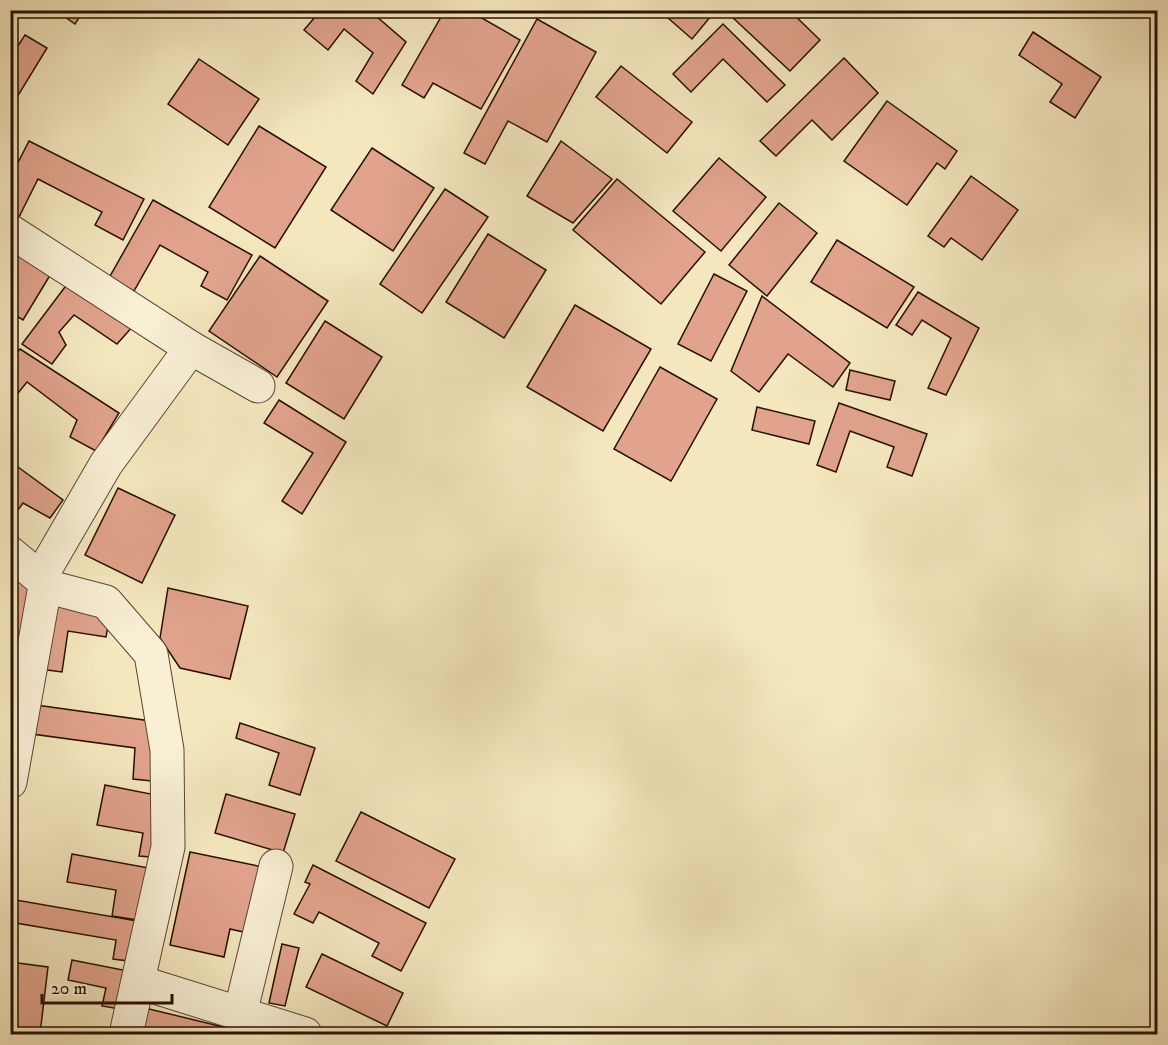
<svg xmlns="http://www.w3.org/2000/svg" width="1168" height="1045" font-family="'IM FELL DW Pica',serif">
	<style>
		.building { fill: #e1a38c; stroke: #281001; stroke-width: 1.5 }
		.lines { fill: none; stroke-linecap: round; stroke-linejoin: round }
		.minor-casing { stroke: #5b4630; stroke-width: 35 }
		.minor { stroke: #f8efd5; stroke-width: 33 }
	</style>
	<rect width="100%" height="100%" fill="#f4e7be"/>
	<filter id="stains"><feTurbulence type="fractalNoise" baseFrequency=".00333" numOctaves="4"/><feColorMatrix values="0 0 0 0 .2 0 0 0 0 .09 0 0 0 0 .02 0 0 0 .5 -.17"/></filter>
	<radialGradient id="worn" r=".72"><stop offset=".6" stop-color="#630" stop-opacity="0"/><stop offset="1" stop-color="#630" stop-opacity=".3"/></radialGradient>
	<!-- building -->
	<g class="building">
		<path d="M55 10H84L75 24Z"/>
		<path d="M321 10H369L406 42 373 94 356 81 373 53 344 29 328 50 304 30Z"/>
		<path d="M445 10H468L520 40 481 109 433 83 424 98 402 85Z"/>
		<path d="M659 10H716L692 39Z"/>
		<path d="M738 10H789L820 40 790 71 732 17Z"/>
		<path d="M537 19 596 52 547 142 508 121 485 164 464 153Z"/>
		<path d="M723 24 785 85 767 102 723 59 691 92 673 74Z"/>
		<path d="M1033 32 1101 77 1075 118 1050 102 1062 84 1019 55Z"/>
		<path d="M25 35 47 48 11 107 10 58Z"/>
		<path d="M844 58 878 93 832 140 812 120 776 156 760 141Z"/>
		<path d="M199 59 259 99 228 145 168 104Z"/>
		<path d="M621 66 692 122 667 153 596 97Z"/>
		<path d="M887 101 957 151 945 169 937 163 907 205 844 161Z"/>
		<path d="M259 126 326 167 275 248 209 207Z"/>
		<path d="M29 141 144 199 123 240 95 225 102 212 38 179 18 219 10 215V178Z"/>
		<path d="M561 141 612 179 573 223 527 196Z"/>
		<path d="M372 148 434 188 393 251 331 210Z"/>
		<path d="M719 158 766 197 721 251 673 211Z"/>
		<path d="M971 176 1018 210 982 260 951 238 944 247 928 236Z"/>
		<path d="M617 179 705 252 661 304 573 230Z"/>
		<path d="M445 189 488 217 422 313 380 284Z"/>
		<path d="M153 200 252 255 227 300 201 286 208 272 160 245 134 291 109 278Z"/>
		<path d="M779 203 817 233 767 296 729 265Z"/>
		<path d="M488 234 546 270 504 338 446 302Z"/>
		<path d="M837 240 914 287 887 328 811 282Z"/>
		<path d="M10 247 52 272 23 320 10 312Z"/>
		<path d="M260 256 328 301 277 377 209 331Z"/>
		<path d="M714 274 747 291 711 361 678 344Z"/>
		<path d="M68 283 134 325 117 344 74 315 59 332 66 345 52 364 22 344Z"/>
		<path d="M918 292 979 328 946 395 928 388 951 338 922 320 912 335 896 325Z"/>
		<path d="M762 296 850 363 833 387 788 354 759 392 731 371Z"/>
		<path d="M575 305 651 349 603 431 527 387Z"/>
		<path d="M325 321 382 357 344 419 286 383Z"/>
		<path d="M20 349 119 413 96 451 70 437 77 420 27 382 10 403V361Z"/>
		<path d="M660 367 717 399 671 481 614 449Z"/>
		<path d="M850 370 895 381 890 400 846 390Z"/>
		<path d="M279 400 346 442 302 514 282 501 313 453 264 423Z"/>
		<path d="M839 403 927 434 912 476 887 467 894 447 850 431 836 472 817 465Z"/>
		<path d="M757 407 815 421 809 444 752 430Z"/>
		<path d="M18 467 63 500 50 518 23 503 10 521V478Z"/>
		<path d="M118 488 175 515 142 583 85 555Z"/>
		<path d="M10 573 38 588 20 684 10 682Z"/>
		<path d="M168 588 248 606 230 679 180 668 160 638Z"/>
		<path d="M52 590 111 611 106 637 68 631 62 672 40 669Z"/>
		<path d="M36 705 158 722 161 782 133 779 135 748 32 734Z"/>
		<path d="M240 723 315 748 300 795 269 785 279 753 236 738Z"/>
		<path d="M105 785 166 797 163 858 139 856 143 833 97 825Z"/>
		<path d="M226 794 295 814 283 853 215 833Z"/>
		<path d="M361 812 455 859 429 908 336 861Z"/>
		<path d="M190 852 263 867 248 933 230 929 224 957 170 945Z"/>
		<path d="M72 854 160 870 144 921 112 916 116 890 67 882Z"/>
		<path d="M313 865 426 923 401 971 372 956 379 943 319 912 313 923 294 914 310 884 305 882Z"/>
		<path d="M10 899 143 922 136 962 113 959 116 940 10 922Z"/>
		<path d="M282 944 299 948 285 1006 269 1003Z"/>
		<path d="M322 954 403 993 387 1026 306 987Z"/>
		<path d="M72 960 133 972 125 1010 102 1006 106 988 68 980Z"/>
		<path d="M10 962 48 967 40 1034H10Z"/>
		<path d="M145 1008 248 1033 247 1034H138Z"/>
	</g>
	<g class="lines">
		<defs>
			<g id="minor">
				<path d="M10 231 191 348 258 386"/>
				<path d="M10 553 40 578 45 586 10 782"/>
				<path d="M40 578 106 464 191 348"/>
				<path d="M45 586 106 602 151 654 167 750 168 847 126 1034"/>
				<path d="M139 982 305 1034"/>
				<path d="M240 1014 276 866"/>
			</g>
		</defs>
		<!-- minor casing -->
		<use href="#minor" class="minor-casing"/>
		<!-- minor -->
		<use href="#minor" class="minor"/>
	</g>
	<!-- margin -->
	<rect width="1168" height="1045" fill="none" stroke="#f4e7be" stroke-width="36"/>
	<rect x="12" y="12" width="1144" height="1021" fill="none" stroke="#281001" stroke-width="3"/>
	<rect x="18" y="18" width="1132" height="1009" fill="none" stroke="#281001" stroke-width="1.5"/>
	<!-- scale -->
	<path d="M42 994v9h130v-9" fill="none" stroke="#281001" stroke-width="3"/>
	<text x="51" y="994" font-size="18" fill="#281001" stroke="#f8efd5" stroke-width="4.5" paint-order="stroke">20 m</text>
	<rect width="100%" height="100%" filter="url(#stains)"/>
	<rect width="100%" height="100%" fill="url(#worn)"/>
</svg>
